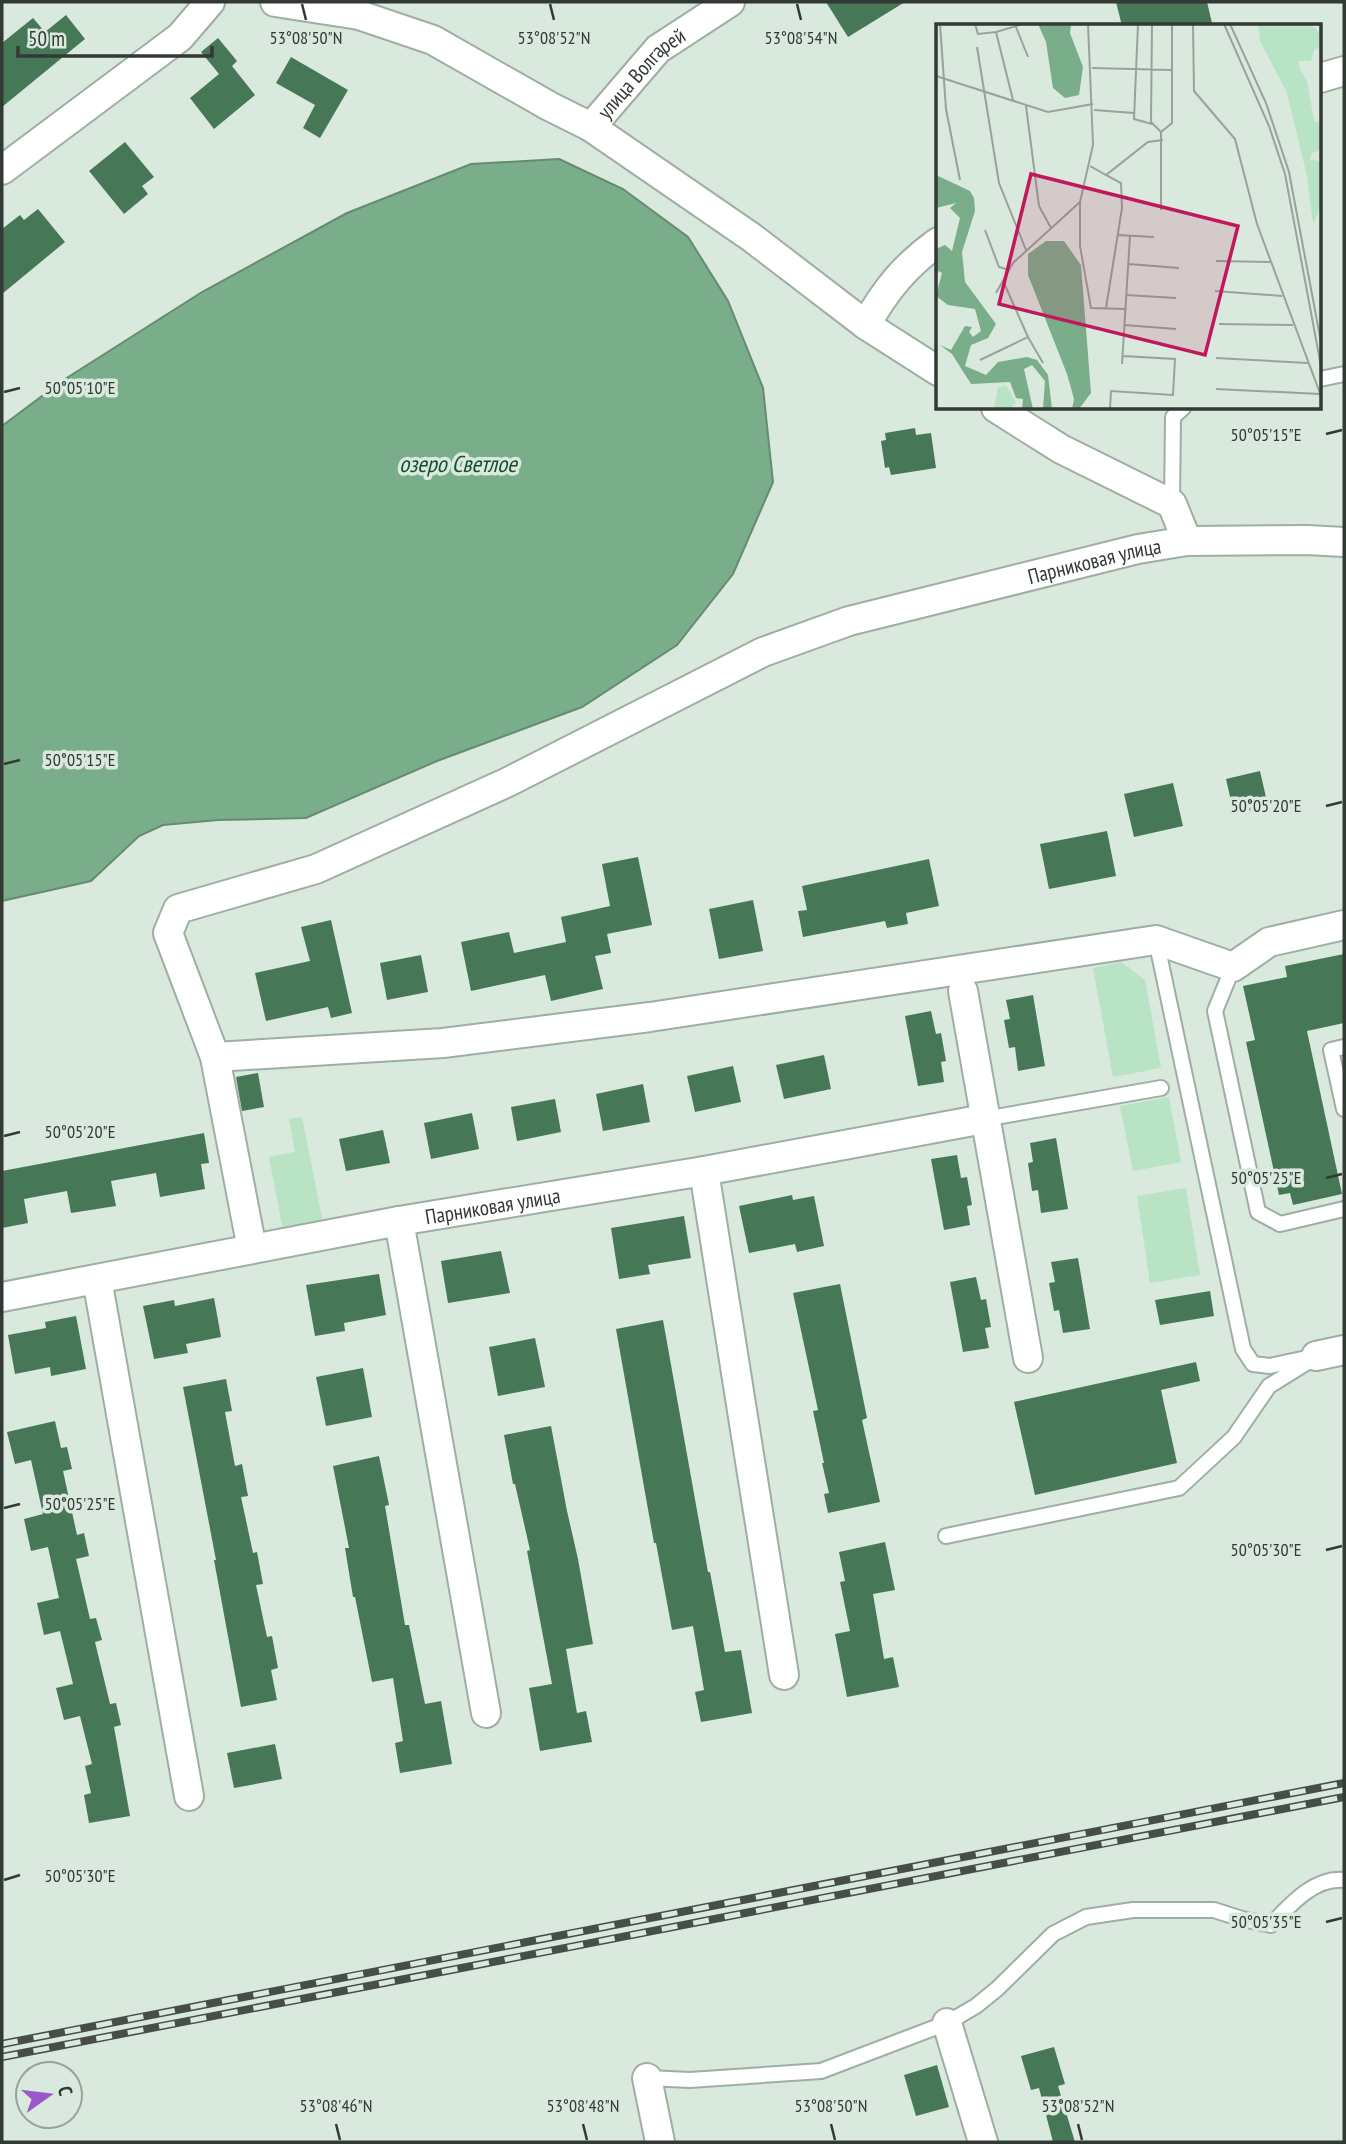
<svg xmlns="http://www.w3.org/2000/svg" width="1346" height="2144" font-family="'PT Sans Narrow',sans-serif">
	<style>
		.green { fill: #b8e3c4 }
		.water { fill: #7aae8a; stroke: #658b70; stroke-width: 2 }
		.building { fill: #467857 }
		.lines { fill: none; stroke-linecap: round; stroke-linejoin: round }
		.lane-casing { stroke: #9faea3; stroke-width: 18 }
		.street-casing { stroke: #9faea3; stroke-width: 32 }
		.lane { stroke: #fff; stroke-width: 14 }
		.street { stroke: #fff; stroke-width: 28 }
		.rail-casing { stroke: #474e49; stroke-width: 8 }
		.rail { stroke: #d9e9dd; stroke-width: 5; stroke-dasharray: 16; stroke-linecap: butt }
		.ticks { fill: none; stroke: #333935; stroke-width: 2.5 }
		.labels { text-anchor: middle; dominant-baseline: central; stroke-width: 7; stroke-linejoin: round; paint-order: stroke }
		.street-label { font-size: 21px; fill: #333935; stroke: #d9e9dd }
		.water-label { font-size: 23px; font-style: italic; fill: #114f2c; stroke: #d9e9dd }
		.inset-road { fill: none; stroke: #97a39a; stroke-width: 2 }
		.view { fill: #c2185b; fill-opacity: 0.15; stroke: #c2185b; stroke-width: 3.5 }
		.inset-edge { fill: none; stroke: #333935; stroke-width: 3.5 }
		.ticks-label { font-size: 18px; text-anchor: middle; fill: #333935; stroke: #d9e9dd; stroke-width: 7; stroke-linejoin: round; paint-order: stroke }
	</style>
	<rect width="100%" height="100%" fill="#d9e9dd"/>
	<!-- green -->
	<g class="green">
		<path d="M1121 962 1145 980 1161 1068 1113 1077 1093 968Z"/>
		<path d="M1169 1097 1181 1162 1133 1171 1120 1106Z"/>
		<path d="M302 1117 323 1223 283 1231 269 1157 295 1152 289 1119Z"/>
		<path d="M1186 1188 1200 1275 1150 1283 1137 1196Z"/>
	</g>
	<!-- water -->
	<path class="water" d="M559 159 623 189 688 237 728 301 763 388 773 482 733 574 677 645 582 707 437 761 306 818 218 820 163 825 139 836 91 881 2 901V426L62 381 202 292 347 213 471 164Z"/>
	<!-- building -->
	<g class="building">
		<path d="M826 2H905L848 37Z"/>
		<path d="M1116 2H1207L1212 23 1197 26H1122Z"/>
		<path d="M66 15 85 39 2 107V43L33 18 45 32Z"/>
		<path d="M218 38 237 61 232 66 255 95 214 129 190 98 219 74 201 52Z"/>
		<path d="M291 57 348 90 320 138 303 128 315 105 276 83Z"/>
		<path d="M125 142 154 177 142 186 148 194 124 214 89 171Z"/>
		<path d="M38 209 65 242 2 294V229L20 215 24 220Z"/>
		<path d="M915 428 916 435 931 433 936 468 891 475 889 467 885 468 881 441 886 440 885 433Z"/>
		<path d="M1260 771 1268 806 1234 814 1226 779Z"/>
		<path d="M1173 783 1183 826 1134 837 1124 794Z"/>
		<path d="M1107 831 1116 876 1049 889 1040 844Z"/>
		<path d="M638 857 652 925 607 934 611 953 595 956 603 989 551 1001 545 975 471 991 461 942 509 932 514 953 566 942 561 917 610 906 602 864Z"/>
		<path d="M929 859 939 906 906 913 908 924 887 928 885 921 803 937 798 911 807 910 802 886Z"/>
		<path d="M753 900 763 951 719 959 709 909Z"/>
		<path d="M331 920 352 1013 331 1018 328 1007 266 1021 255 973 310 961 301 927Z"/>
		<path d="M1344 954V1023L1307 1031 1342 1194 1293 1205 1290 1193 1279 1195 1246 1042 1255 1040 1243 986 1287 977 1285 966Z"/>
		<path d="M421 955 428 992 387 1000 380 963Z"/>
		<path d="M1033 995 1045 1066 1018 1071 1015 1047 1009 1048 1004 1020 1010 1019 1006 1000Z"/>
		<path d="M931 1011 936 1034 941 1033 946 1061 941 1062 944 1082 918 1086 905 1016Z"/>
		<path d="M824 1055 831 1089 784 1099 776 1065Z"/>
		<path d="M733 1066 741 1102 695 1112 687 1076Z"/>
		<path d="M258 1073 264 1107 242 1111 236 1077Z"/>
		<path d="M643 1084 650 1122 603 1131 596 1094Z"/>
		<path d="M555 1099 561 1132 517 1141 511 1107Z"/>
		<path d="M472 1113 479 1149 431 1159 424 1123Z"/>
		<path d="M383 1130 390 1163 346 1171 339 1139Z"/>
		<path d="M204 1133 209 1163 201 1164 205 1189 160 1197 156 1173 111 1181 116 1206 71 1213 67 1191 24 1199 28 1223 2 1228V1171Z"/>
		<path d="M1056 1138 1068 1209 1041 1213 1038 1190 1032 1191 1028 1163 1033 1162 1030 1143Z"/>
		<path d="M957 1155 961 1178 967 1177 972 1205 967 1206 970 1225 944 1230 931 1159Z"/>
		<path d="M792 1195 793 1200 814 1196 824 1246 797 1252 795 1244 749 1253 739 1206Z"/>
		<path d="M684 1216 691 1258 648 1265 650 1274 619 1279 611 1228Z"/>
		<path d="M501 1251 510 1293 448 1303 441 1261Z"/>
		<path d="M1078 1258 1090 1329 1063 1333 1059 1310 1054 1311 1049 1283 1055 1282 1051 1262Z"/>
		<path d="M379 1274 386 1315 344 1323 345 1331 315 1336 306 1285Z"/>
		<path d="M976 1277 981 1300 986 1299 991 1327 985 1328 989 1348 963 1352 950 1282Z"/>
		<path d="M840 1284 867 1418 862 1420 880 1502 828 1513 824 1494 829 1493 822 1463H824L813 1411 818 1410 793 1293Z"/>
		<path d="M1210 1291 1214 1316 1160 1325 1155 1300Z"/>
		<path d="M214 1298 221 1337 186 1344 188 1353 154 1359 143 1306 174 1300 175 1306Z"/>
		<path d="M76 1316 86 1369 51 1376 50 1367 15 1374 8 1335 46 1328 45 1322Z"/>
		<path d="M663 1320 708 1572H710L725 1652 741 1650 752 1713 701 1722 695 1692 704 1690 693 1626 672 1630 656 1543H654L616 1329Z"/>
		<path d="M535 1338 545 1387 498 1396 489 1347Z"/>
		<path d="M1196 1362 1200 1381 1161 1390 1177 1463 1035 1495 1014 1402Z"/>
		<path d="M363 1368 372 1417 326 1426 316 1377Z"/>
		<path d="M226 1379 232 1411 225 1412 235 1466 242 1464 248 1496 241 1497 253 1553 257 1552 263 1584 256 1585 267 1637 272 1636 278 1668 271 1670 277 1700 241 1707 214 1560H216L183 1387Z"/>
		<path d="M55 1421 61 1448 67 1447 72 1469 63 1471 77 1535 84 1533 89 1556 76 1559 90 1619 96 1618 102 1640 95 1642 110 1704 116 1703 121 1725 114 1727 130 1816 89 1823 84 1795 91 1793 85 1766 92 1764 80 1716 64 1720 56 1688 73 1684 60 1631 44 1635 37 1603 59 1598 48 1547 31 1551 24 1519 43 1514 31 1460 15 1464 7 1432Z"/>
		<path d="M551 1426 567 1511 578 1559 593 1644 566 1649 577 1713 586 1711 592 1742 540 1751 529 1688 552 1684 527 1551 530 1550 515 1484H513L504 1435Z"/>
		<path d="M379 1456 389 1505 385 1506 405 1625H409L425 1704 441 1701 452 1764 400 1773 395 1743 403 1741 393 1678 372 1682 355 1597H353L345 1548H349L333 1466Z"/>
		<path d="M885 1542 895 1590 873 1594 884 1659 893 1657 899 1687 847 1697 835 1634 850 1631 840 1582 845 1581 839 1552Z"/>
		<path d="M275 1744 282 1779 234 1788 227 1753Z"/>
		<path d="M1054 2047 1065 2084 1058 2086 1075 2142H1053L1039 2088 1031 2090 1021 2056Z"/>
		<path d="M937 2065 949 2107 916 2116 904 2075Z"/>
	</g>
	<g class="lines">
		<defs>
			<g id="lane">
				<path d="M1320 379 1344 374"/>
				<path d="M1172 504 1173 417 1183 408"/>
				<path d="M1156 940 1243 1349 1253 1364 1270 1366 1316 1356"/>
				<path d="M1233 967 1215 1011 1258 1212 1280 1224 1344 1209"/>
				<path d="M1344 1047 1331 1050 1344 1109"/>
				<path d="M984 1119 1161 1088"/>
				<path d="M946 1536 1179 1488 1234 1437 1269 1386 1306 1363"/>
				<path d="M647 2078 690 2080 821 2071 947 2023 976 2006 997 1989 1053 1934 1086 1917 1133 1910H1214L1242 1919 1271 1925C1290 1905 1314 1877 1344 1880"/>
			</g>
			<g id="street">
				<path d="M275 2 359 15 433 40 549 106 591 127 751 237 866 325 938 371"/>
				<path d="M1320 78 1344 71"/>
				<path id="s1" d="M591 127 658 49 730 2"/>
				<path d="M2 170 180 37 210 2"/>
				<path d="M866 325C885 290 906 265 938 242"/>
				<path d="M996 408 1061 449 1172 504 1187 541"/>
				<path d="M963 991 1028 1358"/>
				<path d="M215 1057 443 1043 650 1017 1156 940 1233 967 1269 942 1344 925"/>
				<path d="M704 1171 784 1675"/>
				<path d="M399 1221 486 1713"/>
				<path id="s2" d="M252 1249 215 1057 168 933 178 909 316 869 508 782 763 652 849 621 1138 549 1187 541 1307 540 1344 542"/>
				<path d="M97 1279 189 1796"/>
				<path id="s3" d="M2 1297 399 1221 704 1171 984 1119"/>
				<path d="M1316 1356 1344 1350"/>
				<path d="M947 2023 983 2142"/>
				<path d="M647 2078 660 2142"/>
			</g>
		</defs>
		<!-- lane casing -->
		<use href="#lane" class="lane-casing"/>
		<!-- street casing -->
		<use href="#street" class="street-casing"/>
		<!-- lane -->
		<use href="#lane" class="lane"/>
		<!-- street -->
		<use href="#street" class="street"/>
		<defs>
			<g id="rail">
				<path d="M2 2044 1344 1783"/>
				<path d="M2 2057 1344 1797"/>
			</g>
		</defs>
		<!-- rail casing -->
		<use href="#rail" class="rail-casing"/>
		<!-- rail -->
		<use href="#rail" class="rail"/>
	</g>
	<!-- ticks -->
	<path class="ticks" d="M302 4 306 20M550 4 554 20M797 4 801 20M4 392 20 388M1326 434 1342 430M4 764 20 760M1326 806 1342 802M4 1136 20 1132M1326 1178 1342 1174M4 1508 20 1504M1326 1550 1342 1546M4 1880 20 1875M1326 1922 1342 1918M336 2124 340 2140M583 2124 587 2140M831 2124 835 2140M1078 2124 1082 2140"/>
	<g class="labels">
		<!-- street labels -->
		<g class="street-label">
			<text stroke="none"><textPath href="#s1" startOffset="74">улица Волгарей</textPath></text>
			<text stroke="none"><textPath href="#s2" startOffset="1339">Парниковая улица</textPath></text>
			<text stroke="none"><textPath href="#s3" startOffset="499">Парниковая улица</textPath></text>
		</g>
		<!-- water labels -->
		<g class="water-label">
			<text x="458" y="463">озеро Светлое</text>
		</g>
	</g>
	<!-- overview -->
	<g transform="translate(936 24)">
		<rect width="385" height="385" fill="#d9e9dd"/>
		<path d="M322 0H374L385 10V22L378 26 375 37H363V43L371 57 378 97 385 99V126L376 129 374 135 385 138V182L377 200 371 152 351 69 324 17ZM70 361 80 379 73 385H58L62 364Z" fill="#b8e3c4"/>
		<path d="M102 0H135L134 9 147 43 143 71 129 74 117 64 110 18ZM0 151 34 167 38 174 39 187 26 228 29 258 60 300 52 314 35 321 29 342 50 351 62 338 91 333 101 336 112 351 116 385H107L109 357 96 341 88 345 97 385H86L87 375 80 374 74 358 35 360 16 330 4 321 15 326 29 302 36 303 33 308 37 313 45 307 39 285 12 281 0 272 6 249 2 247 0 257V225L9 221 16 227 24 194 14 184 20 179 0 184ZM110 217H128L145 241 155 369 143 385H136L138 375 131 350 92 251V230Z" fill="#7aae8a"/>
		<path class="inset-road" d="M4 0 10 85 24 156M39 0 42 10 60 8 77 76M152 0 157 121 144 178V222L155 284 189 285M202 0 198 95 216 100M216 0 215 98 225 108M257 0 258 67 299 115 321 200 385 372M288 0 333 102 349 150 385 342M294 0 330 79 353 148 385 318M80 3 92 33M60 8 87 0M41 23 63 159 90 226M156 44 236 46M0 52 112 88 157 80M90 82 103 182 115 204M158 86 198 89M225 108 236 99V0M154 142 170 151 212 118 227 116M170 151 185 159 186 184 170 284M225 186V108M49 206 63 243 73 246M182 211 218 213M280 237 334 238M193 240 243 244M279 267 346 272M60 269 77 239 144 178M190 271 240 274M283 300 357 301M188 301 240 305M92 313 107 339M280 334 372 339M44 336 92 313 68 259M186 340 194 212M280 365 384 370M174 385 175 367 237 371 239 335 187 332"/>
		<path class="view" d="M95 150 302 202 269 331 63 280Z"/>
		<rect width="385" height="385" class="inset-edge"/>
	</g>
	<g class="ticks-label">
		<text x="306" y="44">53°08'50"N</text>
		<text x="554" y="44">53°08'52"N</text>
		<text x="801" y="44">53°08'54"N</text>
		<text x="80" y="394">50°05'10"E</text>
		<text x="1266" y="441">50°05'15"E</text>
		<text x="80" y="766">50°05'15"E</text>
		<text x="1266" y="812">50°05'20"E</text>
		<text x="80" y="1138">50°05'20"E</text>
		<text x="1266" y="1184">50°05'25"E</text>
		<text x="80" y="1510">50°05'25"E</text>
		<text x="1266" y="1556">50°05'30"E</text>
		<text x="80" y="1882">50°05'30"E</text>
		<text x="1266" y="1928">50°05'35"E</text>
		<text x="336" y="2112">53°08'46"N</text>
		<text x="583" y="2112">53°08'48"N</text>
		<text x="831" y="2112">53°08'50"N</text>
		<text x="1078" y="2112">53°08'52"N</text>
	</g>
	<!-- border -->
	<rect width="1346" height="2144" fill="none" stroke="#333935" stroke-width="7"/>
	<!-- north arrow -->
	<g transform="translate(49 2095) rotate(76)"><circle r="33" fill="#d9e9dd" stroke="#97a39a" stroke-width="2"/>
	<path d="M0-5L12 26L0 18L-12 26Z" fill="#9b58cd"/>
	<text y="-10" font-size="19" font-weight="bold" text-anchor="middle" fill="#333935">С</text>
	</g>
	<!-- scale -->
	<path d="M18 46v10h194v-10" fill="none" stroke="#333935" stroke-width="3.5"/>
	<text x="28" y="46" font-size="21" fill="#333935" stroke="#d9e9dd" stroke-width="5" paint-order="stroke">50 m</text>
</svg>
